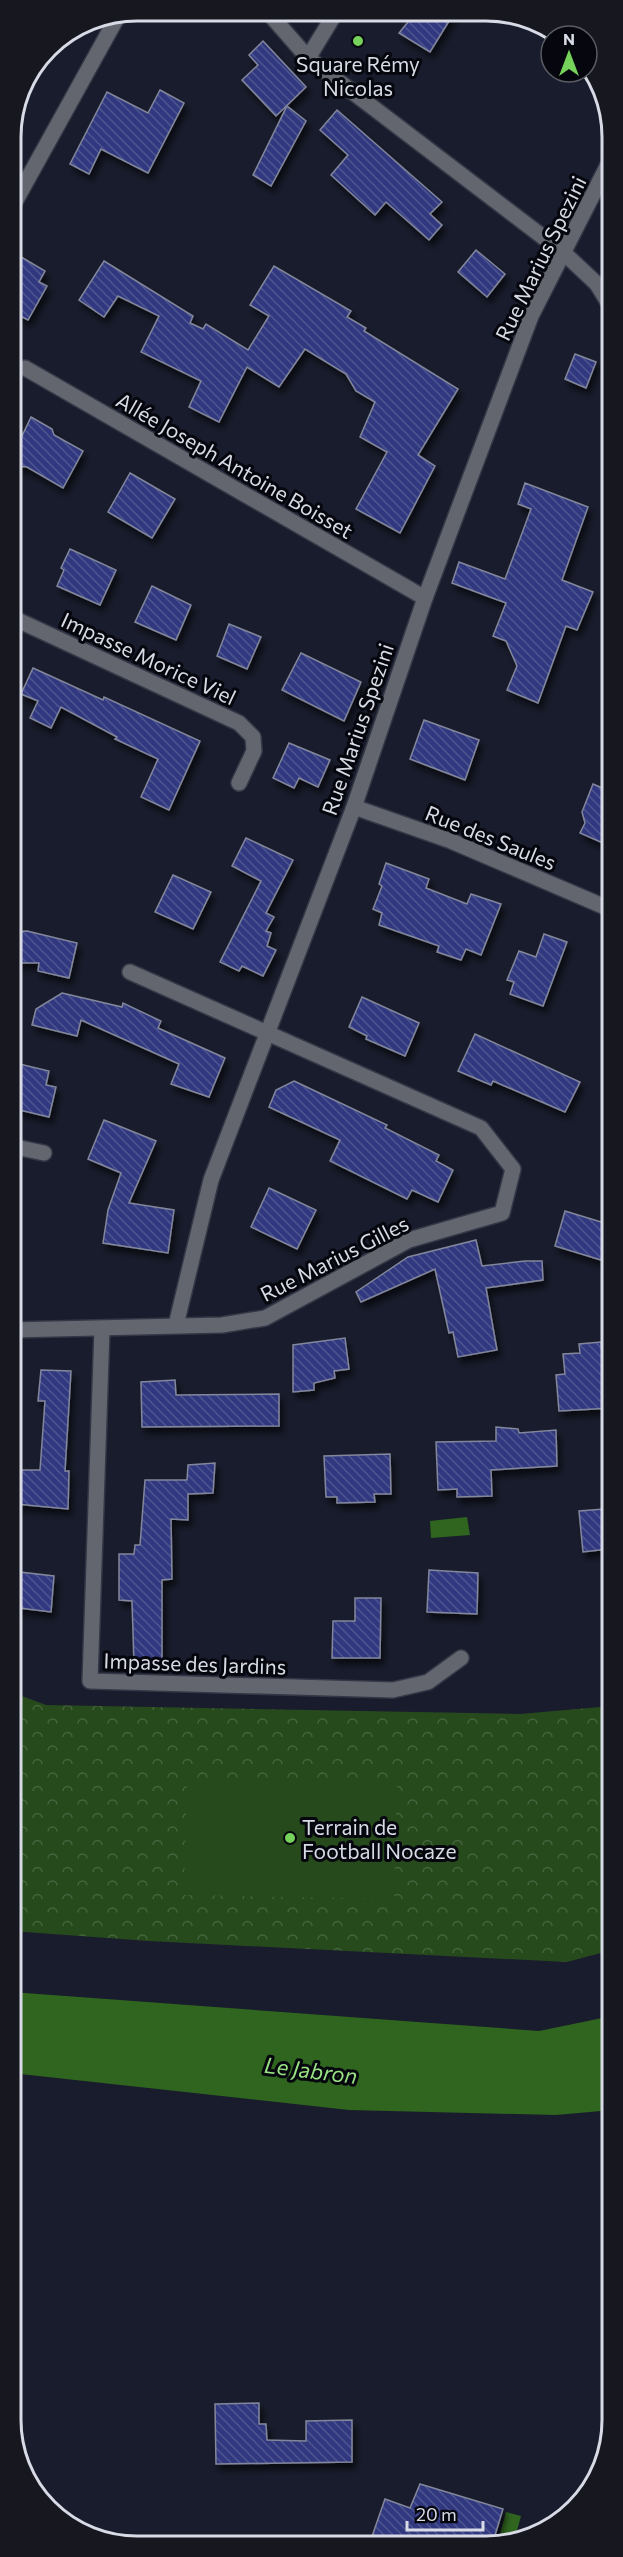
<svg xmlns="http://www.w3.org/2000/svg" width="623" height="2557" font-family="Commissioner,sans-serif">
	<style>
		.park { fill: url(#park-crowns) }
		.garden { fill: #264a1c }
		.water { fill: #2f651f }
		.building { fill: url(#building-back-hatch); stroke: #82879b; stroke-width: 1.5; filter: url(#shadow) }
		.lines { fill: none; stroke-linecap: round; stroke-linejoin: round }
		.minor-casing { stroke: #343746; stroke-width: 18 }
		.minor { stroke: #64666f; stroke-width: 15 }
		.poi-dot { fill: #75d25a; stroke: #06070e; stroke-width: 2 }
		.labels { text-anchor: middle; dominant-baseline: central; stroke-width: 6; stroke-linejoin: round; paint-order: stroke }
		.poi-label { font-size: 21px; fill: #d8dbe6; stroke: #06070e }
		.street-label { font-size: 21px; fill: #d8dbe6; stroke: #06070e }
		.water-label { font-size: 22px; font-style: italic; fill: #98e283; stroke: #06070e }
		.rim { fill: none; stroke: #d8dbe6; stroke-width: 3 }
	</style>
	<defs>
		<pattern id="park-crowns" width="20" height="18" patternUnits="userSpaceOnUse" patternTransform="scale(1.5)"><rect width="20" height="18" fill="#264a1c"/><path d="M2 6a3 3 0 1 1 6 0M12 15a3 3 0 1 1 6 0" fill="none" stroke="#45643d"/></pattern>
		<pattern id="building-back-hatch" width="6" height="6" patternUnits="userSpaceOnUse" patternTransform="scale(1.5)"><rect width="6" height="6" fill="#31397f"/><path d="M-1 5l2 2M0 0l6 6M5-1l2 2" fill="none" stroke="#4e5591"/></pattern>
		<filter id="shadow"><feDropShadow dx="3.5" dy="6" stdDeviation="3" flood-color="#0009"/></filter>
	</defs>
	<rect width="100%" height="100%" fill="#191c2c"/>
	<!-- park -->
	<path class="park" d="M11 1692 46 1705 520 1714 612 1706V1950L567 1962 149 1941 11 1931Z"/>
	<!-- garden -->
	<path class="garden" d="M187 1778 397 1782 394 1899 184 1895Z"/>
	<!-- water -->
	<g class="water">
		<path d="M467 1517 470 1535 431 1538 430 1521Z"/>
		<path d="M11 1992 539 2031 612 2016V2110L556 2115 349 2110 11 2073Z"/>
		<path d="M506 2512 521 2516 514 2542 497 2545Z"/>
		<path d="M268 2536V2542L272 2545 224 2544 225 2540 232 2537Z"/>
	</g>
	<!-- building -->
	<g class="building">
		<path d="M416 12 454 13 430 52 399 33Z"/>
		<path d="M263 41 306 87 276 116 242 80 258 65 249 55Z"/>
		<path d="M160 90 184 103 148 173 101 149 89 174 70 164 107 92 148 113Z"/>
		<path d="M287 106 306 121 271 186 253 175Z"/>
		<path d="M337 110 442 202 430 214 442 225 429 240 386 202 375 215 331 175 348 155 320 130Z"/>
		<path d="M476 250 505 274 487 297 458 272Z"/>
		<path d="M11 251 45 271 39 282 47 286 28 320 11 311Z"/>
		<path d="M104 261 193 316 190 323 203 329 206 324 248 350 269 316 250 305 274 266 351 311 347 317 366 328 364 331 458 389 418 455 435 466 400 533 356 509 387 452 360 437 375 402 356 391 346 374 305 349 279 387 247 367 219 422 189 407 201 381 141 352 159 316 118 296 104 317 79 300Z"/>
		<path d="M575 354 596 362 586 388 565 379Z"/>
		<path d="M31 417 52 429 54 435 83 451 63 488 27 467 18 466 11 459Z"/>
		<path d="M130 473 175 499 152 538 108 512Z"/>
		<path d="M525 483 588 507 562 580 593 592 577 630 566 626 538 703 507 690 517 666 506 641 493 636 506 603 452 583 459 562 505 579 531 509 518 504Z"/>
		<path d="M70 549 116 570 100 605 57 586 64 570 61 568Z"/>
		<path d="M152 586 191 605 176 640 135 622Z"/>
		<path d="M229 624 261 637 247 669 217 656Z"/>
		<path d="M301 653 361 682 344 721 282 690Z"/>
		<path d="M33 668 103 700 104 697 200 741 169 810 141 797 158 759 115 739 117 737 61 707 51 728 30 718 38 701 21 694Z"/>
		<path d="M424 720 479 740 465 780 410 759Z"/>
		<path d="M289 743 330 760 318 787 299 778 294 788 273 778Z"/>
		<path d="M593 784 612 792V847L580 833 585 823 582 812Z"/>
		<path d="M246 838 293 860 266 913 274 917 266 931 271 933 267 946 276 950 263 976 242 966 239 971 220 962 261 881 232 866Z"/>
		<path d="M386 863 429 879 426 888 467 904 471 894 501 904 481 955 466 949 461 960 437 952 439 946 379 925 382 913 373 909 382 886 379 884Z"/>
		<path d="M173 875 211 892 193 929 155 912Z"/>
		<path d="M27 931 77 943 69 978 38 971 39 963H17V955L11 956V932Z"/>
		<path d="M544 934 567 942 543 1006 510 994 514 982 507 980 519 951 536 957Z"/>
		<path d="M62 993 122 1007 123 1003 161 1021 158 1028 225 1058 209 1097 171 1084 179 1064 81 1020 77 1036 32 1025 36 1009Z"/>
		<path d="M362 997 419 1023 405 1056 366 1039 367 1036 349 1027Z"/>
		<path d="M475 1034 580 1082 565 1112 493 1081 491 1085 458 1071Z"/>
		<path d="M11 1062 49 1071 46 1085 56 1087 49 1117 11 1108Z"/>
		<path d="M294 1081 387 1125 385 1128 439 1155 436 1161 453 1170 438 1202 412 1190 407 1199 330 1161 340 1140 269 1107 276 1090Z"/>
		<path d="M104 1120 156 1141 129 1203 174 1210 168 1253 103 1243 108 1210 121 1173 88 1159Z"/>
		<path d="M269 1188 316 1210 297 1249 251 1227Z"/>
		<path d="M565 1211 611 1225 601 1260 555 1246Z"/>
		<path d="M476 1240 482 1266 525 1261H542L543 1280 486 1288 497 1350 458 1357 453 1332 449 1333 435 1269 361 1302 356 1292 408 1257Z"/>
		<path d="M345 1338 349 1369 334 1371 335 1378 314 1383V1390L293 1392V1345Z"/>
		<path d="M601 1342 604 1380H612V1408L559 1411 556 1375 565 1374 563 1354 580 1353 579 1344Z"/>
		<path d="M41 1370 71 1371 65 1471H69L68 1509 16 1504 17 1470H40L45 1401H38Z"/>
		<path d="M175 1380 176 1395 279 1394V1426L142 1427 141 1382Z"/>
		<path d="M496 1427 518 1429 519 1433 556 1430 557 1466 491 1470 492 1496 457 1497V1489L438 1490 436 1442 496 1441Z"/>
		<path d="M390 1454 391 1494H374L375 1502 337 1503V1497H326L324 1456Z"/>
		<path d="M215 1463 213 1493 188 1494V1520L171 1519 172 1579 162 1580V1664H134L132 1601 119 1600V1554H134L135 1545H140L145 1480H187L188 1465Z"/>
		<path d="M604 1509 608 1549 583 1552 579 1511Z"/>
		<path d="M429 1570 478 1573 477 1614 427 1612Z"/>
		<path d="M11 1571 54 1576 51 1612 11 1607Z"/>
		<path d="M355 1598H381L380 1658H332L333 1621H355Z"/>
		<path d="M259 2403V2424H266L267 2440 306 2441V2421L352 2420V2462L216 2464 215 2404Z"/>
		<path d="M420 2484 503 2509 492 2545H369L385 2499 410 2508Z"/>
	</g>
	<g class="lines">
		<defs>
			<g id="minor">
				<path d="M267 11 308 58 564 253 597 284 611 291"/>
				<path d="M308 58 336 12"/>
				<path d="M11 209 119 14"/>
				<path d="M597 284 611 307"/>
				<path d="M25 368 425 598"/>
				<path d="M11 617 239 723 253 737 254 751 239 783"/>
				<path d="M354 807 451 841 612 910"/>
				<path d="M11 1146 44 1153"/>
				<path d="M176 1325 211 1180 354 807 425 598 531 316 611 159"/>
				<path d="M102 1329 90 1681 393 1690 428 1682 461 1658"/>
				<path d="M11 1330 222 1325 265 1318 409 1240 502 1213 513 1169 481 1128 130 972"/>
			</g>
		</defs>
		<!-- minor casing -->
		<use href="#minor" class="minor-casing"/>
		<!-- minor -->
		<use href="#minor" class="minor"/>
	</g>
	<!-- markers -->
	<g class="poi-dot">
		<circle cx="358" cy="41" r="6"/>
		<circle cx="290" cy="1838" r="6"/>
	</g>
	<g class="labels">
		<!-- poi labels -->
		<g class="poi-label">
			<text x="358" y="63">Square Rémy<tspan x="358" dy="24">Nicolas</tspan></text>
			<text x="302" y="1826" text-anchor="start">Terrain de<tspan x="302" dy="24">Football Nocaze</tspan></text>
		</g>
		<!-- street labels -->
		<g class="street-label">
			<text transform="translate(540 258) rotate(-64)">Rue Marius Spezini</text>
			<text transform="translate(235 465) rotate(30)">Allée Joseph Antoine Boisset</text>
			<text transform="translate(149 658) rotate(25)">Impasse Morice Viel</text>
			<text transform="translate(357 729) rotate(-71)">Rue Marius Spezini</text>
			<text transform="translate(491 837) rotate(22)">Rue des Saules</text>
			<text transform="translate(334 1258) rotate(-27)">Rue Marius Gilles</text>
			<text transform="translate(195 1663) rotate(2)">Impasse des Jardins</text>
		</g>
		<!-- water labels -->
		<g class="water-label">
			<text transform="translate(311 2070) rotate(7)">Le Jabron</text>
		</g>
	</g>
	<!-- crop -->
	<path d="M0 0H623V2557H0ZM137 21H486A116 116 0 0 1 602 137V2420A116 116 0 0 1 486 2536H137A116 116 0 0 1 21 2420V137A116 116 0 0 1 137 21Z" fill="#17181f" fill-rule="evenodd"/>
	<path class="rim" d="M137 21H486A116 116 0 0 1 602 137V2420A116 116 0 0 1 486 2536H137A116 116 0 0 1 21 2420V137A116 116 0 0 1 137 21Z"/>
	<!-- north arrow -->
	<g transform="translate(569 54)"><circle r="28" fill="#06070e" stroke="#5a5c64" stroke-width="1.5"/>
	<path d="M0-4.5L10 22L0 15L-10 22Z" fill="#75d25a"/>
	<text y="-9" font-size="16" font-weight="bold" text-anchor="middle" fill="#d8dbe6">N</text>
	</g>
	<!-- scale -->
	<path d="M407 2521v9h76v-9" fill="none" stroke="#d8dbe6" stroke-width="3"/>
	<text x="416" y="2521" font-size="18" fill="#d8dbe6" stroke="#06070e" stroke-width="4.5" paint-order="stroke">20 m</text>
</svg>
